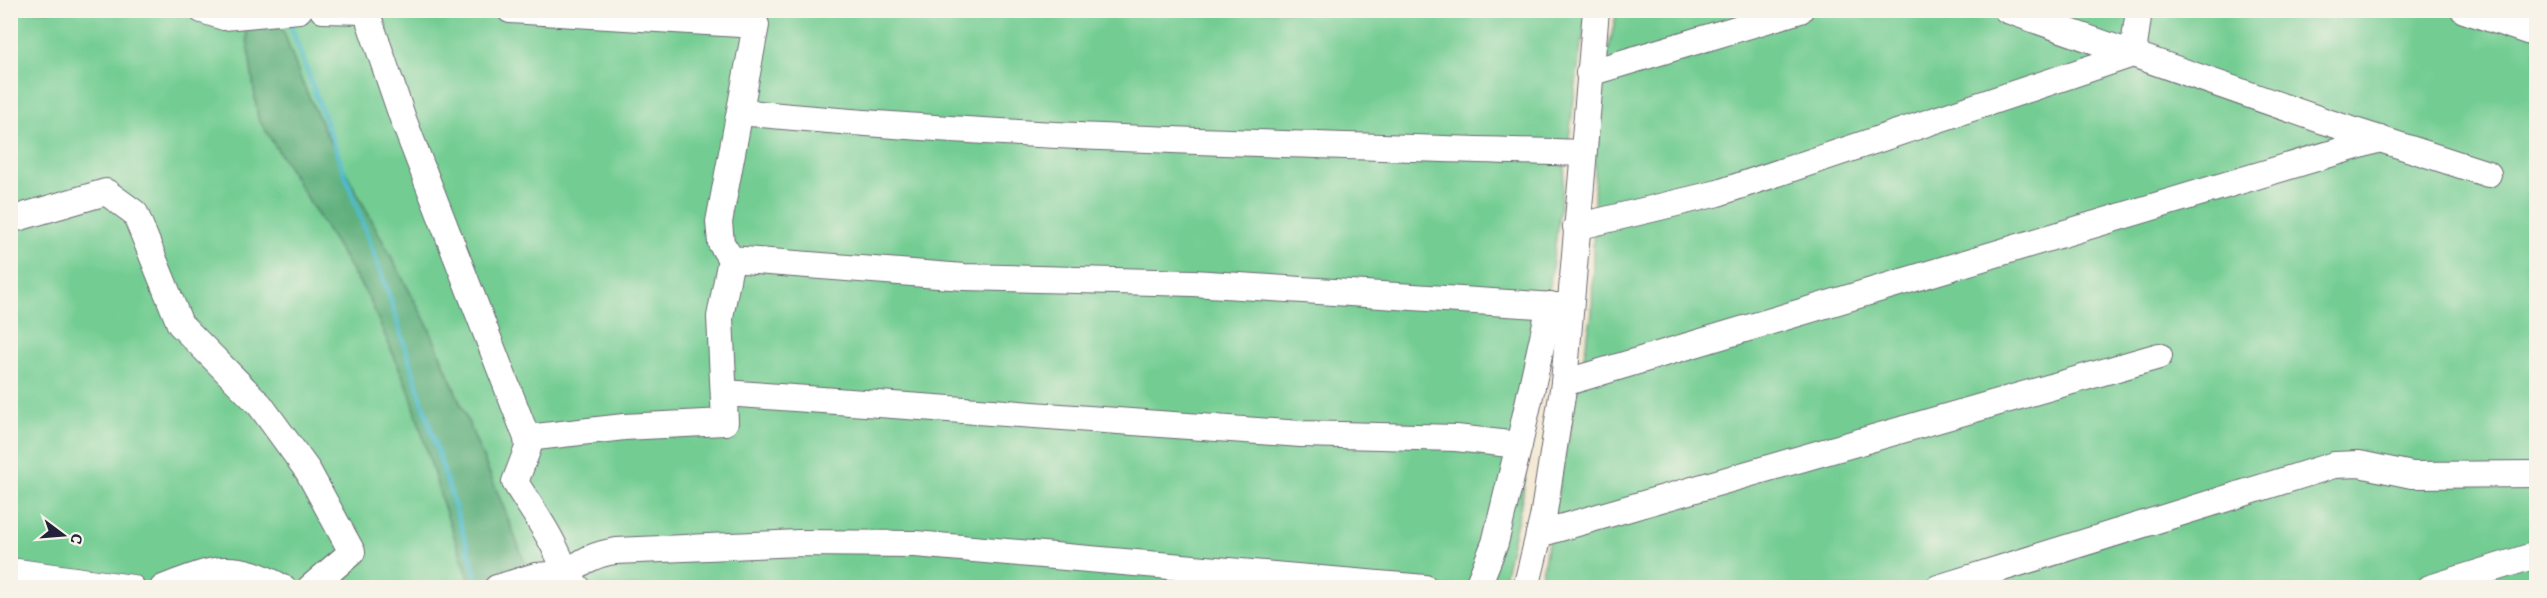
<svg xmlns="http://www.w3.org/2000/svg" width="2547" height="598" font-family="Alegreya,serif">
	<style>
		.green { fill: #73cd93; stroke: #4a7867; stroke-width: 1.5 }
		.forest { fill: #5eb07d; stroke: #40695c; stroke-width: 1.5 }
		.lines { fill: none; stroke-linecap: round; stroke-linejoin: round }
		.stream { stroke: #4fbcc9; stroke-width: 5 }
		.minor-casing { stroke: #6b6770; stroke-width: 28 }
		.minor { stroke: #fff; stroke-width: 26 }
	</style>
	<rect width="100%" height="100%" fill="#f7f3e8"/>
	<filter id="ink" filterUnits="userSpaceOnUse"><feTurbulence type="fractalNoise" baseFrequency=".0167" numOctaves="2"/><feDisplacementMap in="SourceGraphic" scale="12" xChannelSelector="R" yChannelSelector="G"/><feConvolveMatrix kernelMatrix="1 2 1 2 8 2 1 2 1" color-interpolation-filters="sRGB"/></filter>
	<filter id="wash" filterUnits="userSpaceOnUse"><feTurbulence type="fractalNoise" baseFrequency=".008" numOctaves="4" result="noise"/><feDisplacementMap in="SourceGraphic" scale="24" xChannelSelector="R" yChannelSelector="G"/><feGaussianBlur stdDeviation="1.35" result="paint"/><feColorMatrix in="noise" values="0 0 0 0 0 0 0 0 0 0 0 0 0 0 0 0 0 1.4 0 .05"/><feComposite in="paint" operator="in"/></filter>
	<g filter="url(#wash)">
		<rect width="100%" height="100%" fill="#f3e7d1"/>
		<!-- green -->
		<g class="green">
			<path d="M225 10 244 16 258 118 369 298 410 393 443 504 472 587H11L10 11Z"/>
			<path d="M276 11H1589L1581 45 1522 500 1502 587H534L503 506 429 328 331 144 301 80Z"/>
			<path d="M1617 11H2536V587L1539 588 1592 314 1596 107Z"/>
		</g>
		<!-- forest -->
		<path class="forest" d="M276 11 301 80 331 144 429 328 503 506 534 587H472L443 504 410 393 369 298 258 118 244 16Z"/>
		<g class="lines">
			<!-- stream -->
			<path class="stream" d="M288 18 390 298 480 588"/>
		</g>
	</g>
	<g filter="url(#ink)">
		<g class="lines">
			<defs>
				<g id="minor">
					<path d="M202 10 224 17 299 10"/>
					<path d="M323 10 366 11"/>
					<path d="M369 10 366 11 403 119 527 438 528 448 515 482C534 513 554 539 566 574 582 561 595 554 616 551L798 543 915 544 1425 588"/>
					<path d="M510 10 756 25 719 222 721 243 731 259 964 277 1193 283 1570 307"/>
					<path d="M2007 10 2324 121 2488 174"/>
					<path d="M2464 10 2536 34"/>
					<path d="M1589 73 1800 10"/>
					<path d="M740 112C1020 140 1301 144 1582 153"/>
					<path d="M10 220 106 192 135 213 180 324 260 405 308 471 352 552 310 588"/>
					<path d="M1576 227 1718 193 2133 54 2139 10"/>
					<path d="M1564 383 2380 139"/>
					<path d="M724 393 1301 434 1456 438 1519 445 1495 543 1477 588"/>
					<path d="M527 438 624 427 725 422 720 317 731 259"/>
					<path d="M1519 445 1550 305"/>
					<path d="M1539 534 2159 356"/>
					<path d="M10 571 132 588"/>
					<path d="M163 588C214 568 233 560 283 588"/>
					<path d="M497 588 536 576 566 574 578 588"/>
					<path d="M1526 588 1543 518 1564 383 1596 10"/>
					<path d="M1938 588 2334 465 2359 464 2412 475 2536 474"/>
					<path d="M2430 588 2536 555"/>
				</g>
			</defs>
			<!-- minor casing -->
			<use href="#minor" class="minor-casing"/>
			<!-- minor -->
			<use href="#minor" class="minor"/>
		</g>
	</g>
	<!-- margin -->
	<rect width="2547" height="598" fill="none" stroke="#f7f3e8" stroke-width="36"/>
	<!-- north arrow -->
	<g transform="translate(63 535) rotate(106)" stroke="#f7f3e8" stroke-width="4.5" paint-order="stroke">
	<path d="M0-4.5L10 22L0 15L-10 22Z" fill="#22223b"/>
	<text y="-9" font-size="16" font-weight="bold" text-anchor="middle" fill="#22223b">С</text>
	</g>
</svg>
